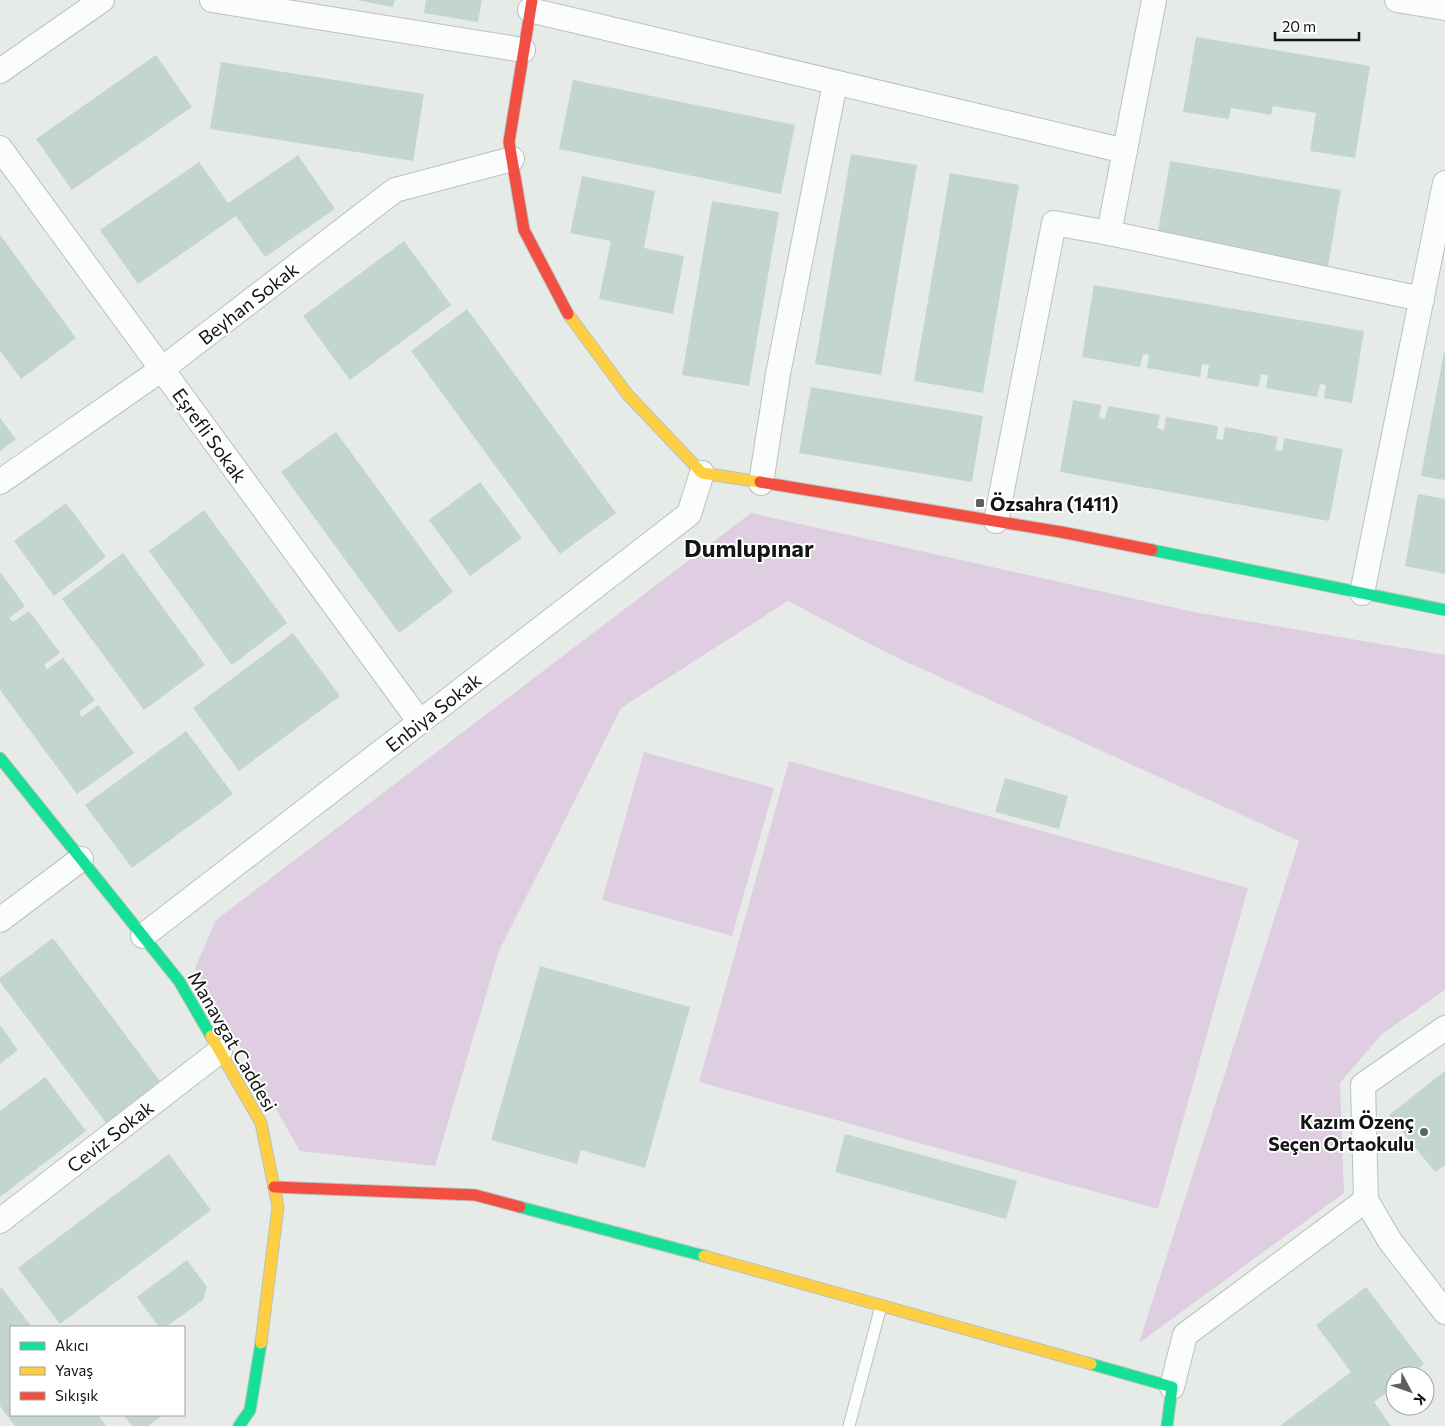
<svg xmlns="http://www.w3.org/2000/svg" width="1445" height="1426" font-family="Commissioner,sans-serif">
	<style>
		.green { fill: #dfcee1 }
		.building { fill: #c2d6ce }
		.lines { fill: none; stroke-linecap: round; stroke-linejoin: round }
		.lane-casing { stroke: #bcc0be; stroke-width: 13 }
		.street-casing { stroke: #bcc0be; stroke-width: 26 }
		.fast-casing { stroke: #bcc0be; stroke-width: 13 }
		.slow-casing { stroke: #bcc0be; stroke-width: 13 }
		.jam-casing { stroke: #bcc0be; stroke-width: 13 }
		.lane { stroke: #fbfcfc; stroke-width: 11 }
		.street { stroke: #fbfcfc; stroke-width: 24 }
		.fast { stroke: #16e098; stroke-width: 11 }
		.slow { stroke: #ffcf43; stroke-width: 11 }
		.jam { stroke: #f24e42; stroke-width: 11 }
		.poi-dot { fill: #5c605e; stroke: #fff; stroke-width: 2 }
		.labels { text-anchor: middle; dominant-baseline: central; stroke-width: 4; stroke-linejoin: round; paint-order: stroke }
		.street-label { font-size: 19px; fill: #121514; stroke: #fff }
		.poi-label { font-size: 19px; font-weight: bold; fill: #121514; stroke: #fff; text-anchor: start }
		.district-label { font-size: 24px; font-weight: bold; fill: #121514; stroke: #fff }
	</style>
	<rect width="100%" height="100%" fill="#e6ebe8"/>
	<!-- green -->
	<g class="green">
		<path d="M751 513 1194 612 1445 655V990L1382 1034 1340 1083 1344 1193 1139 1343 1299 841 887 653 788 601 621 708 499 951 435 1166 300 1151 195 968 216 920Z"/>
		<path d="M644 752 774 788 732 936 602 900Z"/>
		<path d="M789 761 1248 888 1158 1209 699 1082Z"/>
	</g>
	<!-- building -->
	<g class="building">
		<path d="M356 0H395L393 7Z"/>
		<path d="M426 0H482L478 22 424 13Z"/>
		<path d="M1196 37 1370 66 1355 158 1310 151 1316 113 1273 106 1271 115 1231 108 1229 119 1183 112Z"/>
		<path d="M156 55 192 107 72 190 36 139Z"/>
		<path d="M221 62 424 94 413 161 210 129Z"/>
		<path d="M573 80 795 125 781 194 559 149Z"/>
		<path d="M851 154 917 165 881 375 815 364Z"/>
		<path d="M298 155 335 209 265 257 236 216 138 284 100 230 199 162 228 203Z"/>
		<path d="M1170 161 1341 190 1328 266 1157 237Z"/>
		<path d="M950 173 1019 185 983 393 914 381Z"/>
		<path d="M582 176 655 191 644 248 684 256 673 314 599 299 611 241 570 233Z"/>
		<path d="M712 201 779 212 749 386 682 375Z"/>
		<path d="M0 235 76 338 21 379 0 351Z"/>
		<path d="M404 241 451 305 350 380 303 316Z"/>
		<path d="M1094 285 1364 331 1352 403 1324 398 1326 385 1320 384 1317 397 1266 388 1268 375 1261 374 1259 387 1207 378 1209 365 1202 364 1200 377 1147 368 1149 355 1143 354 1140 367 1082 357Z"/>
		<path d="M467 309 616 513 560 554 411 351Z"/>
		<path d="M1444 352H1445V480L1421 476Z"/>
		<path d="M811 387 983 416 972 482 799 453Z"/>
		<path d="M1073 400 1101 405 1099 418 1105 419 1108 406 1160 415 1157 428 1164 430 1166 417 1218 426 1216 439 1223 440 1225 427 1278 437 1275 450 1282 451 1284 438 1343 449 1329 521 1060 472Z"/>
		<path d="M0 418 16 439 0 451Z"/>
		<path d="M336 432 453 592 399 633 281 472Z"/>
		<path d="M480 482 522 538 470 576 429 520Z"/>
		<path d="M1418 494 1445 499V574L1405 566Z"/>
		<path d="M66 503 106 557 54 596 14 541Z"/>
		<path d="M204 510 287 623 232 665 149 551Z"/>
		<path d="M123 553 205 665 144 710 62 599Z"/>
		<path d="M0 572 25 606 9 618 13 622 29 611 60 653 44 665 47 669 63 658 95 700 79 712 82 717 98 705 134 753 77 794 0 690Z"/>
		<path d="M293 633 340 696 239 771 193 708Z"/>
		<path d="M186 731 233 794 132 868 85 805Z"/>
		<path d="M1005 778 1068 796 1059 829 995 812Z"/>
		<path d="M53 938 160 1081 106 1123 0 982V978Z"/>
		<path d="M540 966 690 1007 645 1168 581 1150 577 1164 491 1140Z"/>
		<path d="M0 1025 18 1050 0 1064Z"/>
		<path d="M1445 1071V1165L1435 1172 1389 1115Z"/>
		<path d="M45 1077 86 1131 0 1197V1111Z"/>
		<path d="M845 1134 1017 1181 1006 1219 835 1172Z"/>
		<path d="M169 1154 211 1210 60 1324 18 1268Z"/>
		<path d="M187 1260 207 1287 203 1300 166 1327H159L137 1297Z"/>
		<path d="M1 1287 32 1327H11V1415H98L106 1426H15L0 1406V1289Z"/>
		<path d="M1366 1287 1424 1364 1408 1376H1395V1386L1374 1402 1391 1426H1280L1351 1372 1316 1325Z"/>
		<path d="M124 1415H163L148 1426H132Z"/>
	</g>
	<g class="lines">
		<defs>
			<path id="lane" d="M849 1426 881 1306"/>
			<g id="street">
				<path d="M212 0 523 50"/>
				<path d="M1397 0 1445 8"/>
				<path d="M530 10 1125 151"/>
				<path d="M0 71 102 0"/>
				<path d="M0 148 420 722"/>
				<path d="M1109 233 1422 299"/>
				<path d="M0 482 162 369 395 190 512 159"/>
				<path d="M761 483 778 374 835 83"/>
				<path d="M996 521 1054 223 1109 233 1154 0"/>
				<path d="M1362 593 1445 183"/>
				<path d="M0 920 81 859"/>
				<path d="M143 936 689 514 702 473"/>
				<path d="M1366 1200 1390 1241 1445 1312"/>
				<path d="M0 1221 220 1051"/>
				<path d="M1172 1387 1185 1335 1366 1200 1363 1085 1445 1028"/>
			</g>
			<g id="fast">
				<path d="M1152 550 1445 610"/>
				<path d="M0 758 179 981 211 1036"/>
				<path d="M520 1207 704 1256"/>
				<path d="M1091 1364 1172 1387 1167 1426"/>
				<path d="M239 1426 250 1410 261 1343"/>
			</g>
			<g id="slow">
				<path d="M568 314 628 395 702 473 760 482"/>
				<path d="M211 1036 261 1123 278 1207 261 1343"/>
				<path d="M704 1256 1091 1364"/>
			</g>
			<g id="jam">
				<path d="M532 0 509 142 524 230 568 314"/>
				<path d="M760 482 1061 532 1152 550"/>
				<path d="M274 1187 475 1195 520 1207"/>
			</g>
		</defs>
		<!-- lane casing -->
		<use href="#lane" class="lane-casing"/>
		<!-- street casing -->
		<use href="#street" class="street-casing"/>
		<!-- fast casing -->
		<use href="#fast" class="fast-casing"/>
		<!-- slow casing -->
		<use href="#slow" class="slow-casing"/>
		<!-- jam casing -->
		<use href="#jam" class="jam-casing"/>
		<!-- lane -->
		<use href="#lane" class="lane"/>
		<!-- street -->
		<use href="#street" class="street"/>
		<!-- fast -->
		<use href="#fast" class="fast"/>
		<!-- slow -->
		<use href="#slow" class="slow"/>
		<!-- jam -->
		<use href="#jam" class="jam"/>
	</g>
	<!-- markers -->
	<g class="poi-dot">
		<rect x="975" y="498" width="10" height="10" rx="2.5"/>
		<circle cx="1424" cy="1132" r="5"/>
	</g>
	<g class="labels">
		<!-- street labels -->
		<g class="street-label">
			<text transform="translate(248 303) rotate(-38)">Beyhan Sokak</text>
			<text transform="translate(210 435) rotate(54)">Eşrefli Sokak</text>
			<text transform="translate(433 712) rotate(-38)">Enbiya Sokak</text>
			<text transform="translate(233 1041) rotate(60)">Manavgat Caddesi</text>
			<text transform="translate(110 1136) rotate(-38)">Ceviz Sokak</text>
		</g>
		<!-- poi labels -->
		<g class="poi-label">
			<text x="990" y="503">Özsahra (1411)</text>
			<text x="1414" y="1121" text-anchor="end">Kazım Özenç<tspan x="1414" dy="22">Seçen Ortaokulu</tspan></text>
		</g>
		<!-- district labels -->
		<g class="district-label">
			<text x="749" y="547">Dumlupınar</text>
		</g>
	</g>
	<!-- legend -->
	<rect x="10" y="1326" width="175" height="90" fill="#ffffff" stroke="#a0a1a1"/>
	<rect x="20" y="1342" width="25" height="8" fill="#16e098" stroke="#a0a1a1"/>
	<text x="55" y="1351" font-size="15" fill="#121514">Akıcı</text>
	<rect x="20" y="1367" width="25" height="8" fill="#ffcf43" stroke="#a0a1a1"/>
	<text x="55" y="1376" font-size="15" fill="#121514">Yavaş</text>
	<rect x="20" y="1392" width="25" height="8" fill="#f24e42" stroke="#a0a1a1"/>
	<text x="55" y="1401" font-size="15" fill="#121514">Sıkışık</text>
	<!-- north arrow -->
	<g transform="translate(1410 1391) rotate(131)"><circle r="24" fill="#ffffff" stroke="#a0a1a1"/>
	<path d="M0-4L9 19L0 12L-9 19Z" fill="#5c605e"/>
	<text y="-8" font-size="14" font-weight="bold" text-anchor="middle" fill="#121514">K</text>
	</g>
	<!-- scale -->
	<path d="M1275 32v8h84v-8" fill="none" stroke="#121514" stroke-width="2.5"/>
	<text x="1282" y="32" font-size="15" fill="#121514" stroke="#ffffff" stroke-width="4" paint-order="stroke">20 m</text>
</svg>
